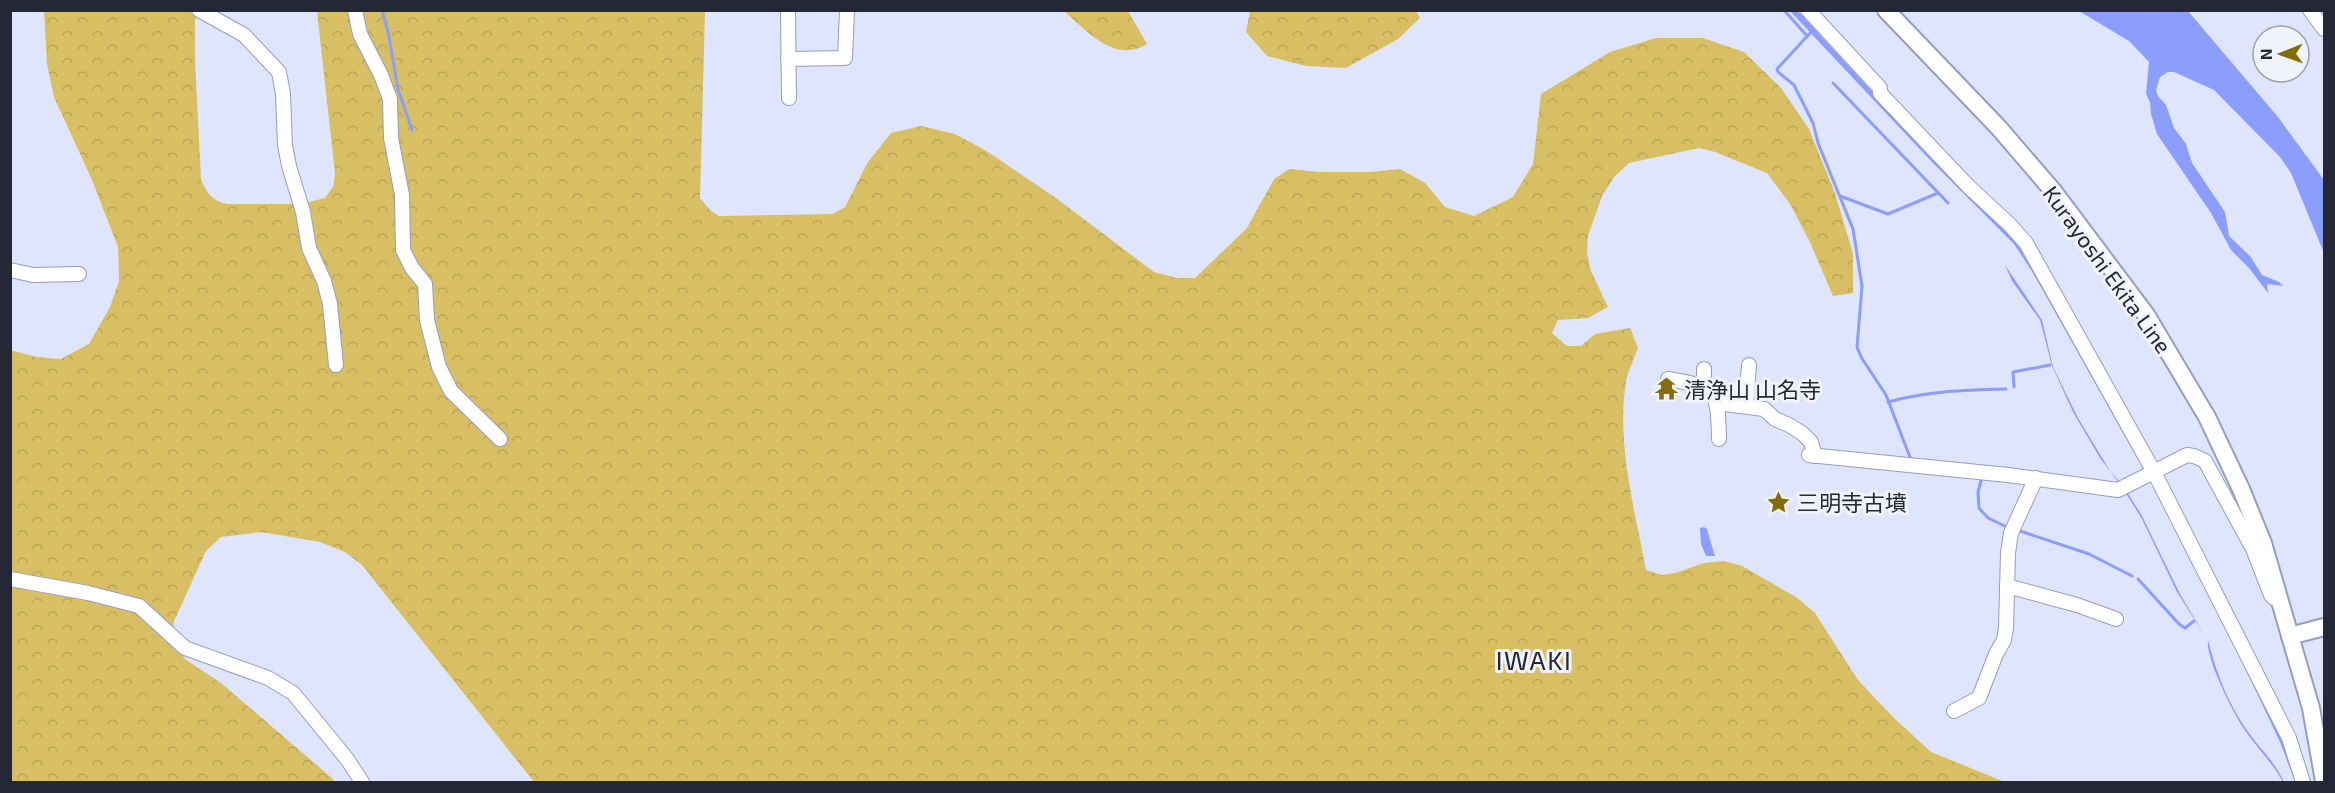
<svg xmlns="http://www.w3.org/2000/svg" width="2335" height="793" font-family="'Exo 2','Noto Sans JP',sans-serif">
	<style>
		.forest { fill: url(#forest-crowns) }
		.water { fill: #8b9efb }
		.lines { fill: none; stroke-linecap: round; stroke-linejoin: round }
		.stream { stroke: #8b9efb; stroke-width: 3 }
		.minor-casing { stroke: #949dc2; stroke-width: 16 }
		.major-casing { stroke: #949dc2; stroke-width: 20 }
		.minor { stroke: #fff; stroke-width: 14 }
		.major { stroke: #fff; stroke-width: 16 }
		.labels { text-anchor: middle; dominant-baseline: central; stroke-width: 6; stroke-linejoin: round; paint-order: stroke }
		.street-label { font-size: 22px; fill: #232736; stroke: #f1f3fb }
		.poi-label { font-size: 22px; fill: #232736; stroke: #f1f3fb; text-anchor: start }
		.quarter-label { font-size: 26px; letter-spacing: 1.5px; fill: #232736; stroke: #f1f3fb }
	</style>
	<defs>
		<pattern id="forest-crowns" width="20" height="18" patternUnits="userSpaceOnUse" patternTransform="scale(1.5)"><rect width="20" height="18" fill="#d9bf64"/><path d="M2 6a3 3 0 1 1 6 0M12 15a3 3 0 1 1 6 0" fill="none" stroke="#baa457"/></pattern>
	</defs>
	<rect width="100%" height="100%" fill="#dfe5fd"/>
	<!-- forest -->
	<g class="forest">
		<path d="M44 11H199L195 20V60L201 180C208 194 211 200 227 204H301L325 198 333 187 335 174 317 11H705L700 198 711 211 719 216 833 214 845 207 868 162 891 133 921 126 955 134 985 150 1056 198 1154 272 1177 278H1195L1247 228 1274 179 1289 169 1320 172H1370L1400 169 1425 183 1445 207 1474 216 1513 197 1533 164 1541 94 1610 52 1656 38H1703L1744 52 1781 88 1809 129 1835 193 1853 254V293L1833 296 1809 240 1790 204 1767 173 1715 152 1699 148 1629 163 1614 177 1602 196 1588 236 1587 252 1591 271 1608 307 1588 318 1558 320 1552 333 1567 346H1581L1595 334 1630 328 1638 348C1634 359 1628 371 1626 382 1616 442 1635 511 1646 570L1662 575 1675 573 1704 563 1724 561 1742 566 1796 597 1815 613 1858 680 1894 718 1931 752 2005 782H534L362 565 345 552 320 542 261 532 221 537 206 551 174 621 173 644 185 659 221 683 333 779V782H11L10 350 37 357 61 359 89 344 110 307 119 281 118 247 92 180 54 97 47 64Z"/>
		<path d="M1064 11H1128L1147 44C1115 64 1087 31 1064 11Z"/>
		<path d="M1416 11 1420 18 1398 39 1346 68 1306 66 1267 56 1246 32 1250 11Z"/>
	</g>
	<!-- water -->
	<g class="water">
		<path d="M1790 11H1798L1959 186 2018 242 2126 433 2242 654 2239 655 2149 479 2033 273 2014 244 1930 160Z"/>
		<path d="M2079 11H2188L2278 117 2324 180V253L2291 173 2280 157 2214 90 2174 72H2168L2160 77 2156 90 2158 96 2166 105 2174 128 2186 144 2192 163 2225 212 2229 236 2250 256 2262 275 2279 282 2283 286 2267 284 2268 293 2249 268 2231 250 2211 213 2157 134 2151 114 2150 102 2146 94 2149 62 2129 41Z"/>
		<path d="M2005 265 2042 320 2053 367 2078 418 2110 471 2124 487 2142 516 2180 594 2205 636 2177 592 2142 519 2122 487 2100 458 2073 412 2052 366 2040 320 2012 281Z"/>
		<path d="M1704 527 1707 529 1714 553 1715 556H1706L1701 544 1700 528Z"/>
		<path d="M2208 640C2215 669 2227 701 2244 726 2257 746 2274 760 2284 782H2283C2272 762 2257 748 2244 729 2233 713 2205 657 2208 640Z"/>
		<path d="M2247 665 2287 750 2298 782H2295L2280 742 2244 666Z"/>
	</g>
	<g class="lines">
		<!-- stream -->
		<g class="stream">
			<path d="M382 10 388 32 398 89 412 130"/>
			<path d="M1784 10 1807 36"/>
			<path d="M1812 31 1777 69 1778 72 1794 85 1813 123 1818 143 1853 229 1862 286 1857 347 1861 357 1886 395 1911 460"/>
			<path d="M1833 83 1948 203"/>
			<path d="M1840 196 1888 214 1938 193"/>
			<path d="M2014 387 2013 372 2050 365"/>
			<path d="M1888 402C1927 391 1966 390 2006 389"/>
			<path d="M1982 477 1978 492 1979 508 1988 518 2009 528"/>
			<path d="M2017 530 2089 554 2132 576"/>
			<path d="M2138 579 2179 624 2185 628 2194 621"/>
		</g>
		<defs>
			<g id="minor">
				<path d="M199 10 244 35 279 72 283 94 285 145 289 166 303 212 309 248 324 281 330 304 336 365"/>
				<path d="M355 10 360 34 381 75 390 99 391 138 402 195 403 250 412 268 425 284 427 320 439 367 451 391 500 439"/>
				<path d="M788 10 789 98"/>
				<path d="M1808 10 1880 88V93L1968 186 2010 225 2026 243 2154 472 2289 738 2303 782"/>
				<path d="M2310 10 2324 29"/>
				<path d="M788 59 845 58 847 10"/>
				<path d="M10 270 33 275 79 274"/>
				<path d="M1668 379C1717 387 1718 391 1719 439"/>
				<path d="M1704 388V369"/>
				<path d="M1717 403 1764 409 1775 419 1789 425 1802 433 1811 442 1815 456"/>
				<path d="M1746 406 1749 365"/>
				<path d="M1809 455 2008 475 2118 490 2187 455 2194 456 2205 461 2253 549 2271 595 2274 598"/>
				<path d="M10 579 88 593 139 606 185 648 268 678 293 693 347 759 362 782"/>
				<path d="M2007 586 2077 605 2116 619"/>
				<path d="M1954 711 1979 698 1996 654 2004 640 2006 628 2008 553 2011 533 2036 478"/>
			</g>
			<g id="major">
				<path d="M1886 10 1999 128 2054 192 2147 316 2207 417 2241 489 2263 543 2311 708 2324 781"/>
				<path d="M2290 636 2324 627"/>
			</g>
		</defs>
		<!-- minor casing -->
		<use href="#minor" class="minor-casing"/>
		<!-- major casing -->
		<use href="#major" class="major-casing"/>
		<!-- minor -->
		<use href="#minor" class="minor"/>
		<!-- major -->
		<use href="#major" class="major"/>
	</g>
	<!-- icons -->
	<defs>
		<symbol id="temple-bare" viewBox="-9 -9 18 18"><path d="M0-6L5-2H3V0L6.5 2.5H4V6H1.5V3h-3V6H-4V2.5H-6.5L-3 0V-2H-5Z" fill="#846d0a" stroke="#f1f3fb" stroke-width="2.5" paint-order="stroke"/></symbol>
		<symbol id="sight-bare" viewBox="-9 -9 18 18"><path d="M0-6L1.8-2.2L6-1.7L2.9 1.2L3.7 5.4L0 3.3L-3.7 5.4L-2.9 1.2L-6-1.7L-1.8-2.2Z" fill="#846d0a" stroke="#f1f3fb" stroke-width="2.5" paint-order="stroke"/></symbol>
	</defs>
	<g fill-rule="evenodd">
		<use href="#temple-bare" x="1650" y="372" width="33" height="33"/>
		<use href="#sight-bare" x="1762" y="486" width="33" height="33"/>
	</g>
	<g class="labels">
		<!-- street labels -->
		<g class="street-label">
			<text transform="translate(2108 269) rotate(54)">Kurayoshi Ekita Line</text>
		</g>
		<!-- poi labels -->
		<g class="poi-label">
			<text x="1684" y="389">清浄山 山名寺</text>
			<text x="1797" y="502">三明寺古墳</text>
		</g>
		<!-- quarter labels -->
		<g class="quarter-label">
			<text x="1534" y="659">IWAKI</text>
		</g>
	</g>
	<!-- border -->
	<rect width="2335" height="793" fill="none" stroke="#232736" stroke-width="24"/>
	<!-- north arrow -->
	<g transform="translate(2281 54) rotate(269)"><circle r="28" fill="#f1f3fb" stroke="#9fa1ac" stroke-width="1.5"/>
	<path d="M0-4.5L10 22L0 15L-10 22Z" fill="#846d0a"/>
	<text y="-9" font-size="16" font-weight="bold" text-anchor="middle" fill="#232736">N</text>
	</g>
</svg>
